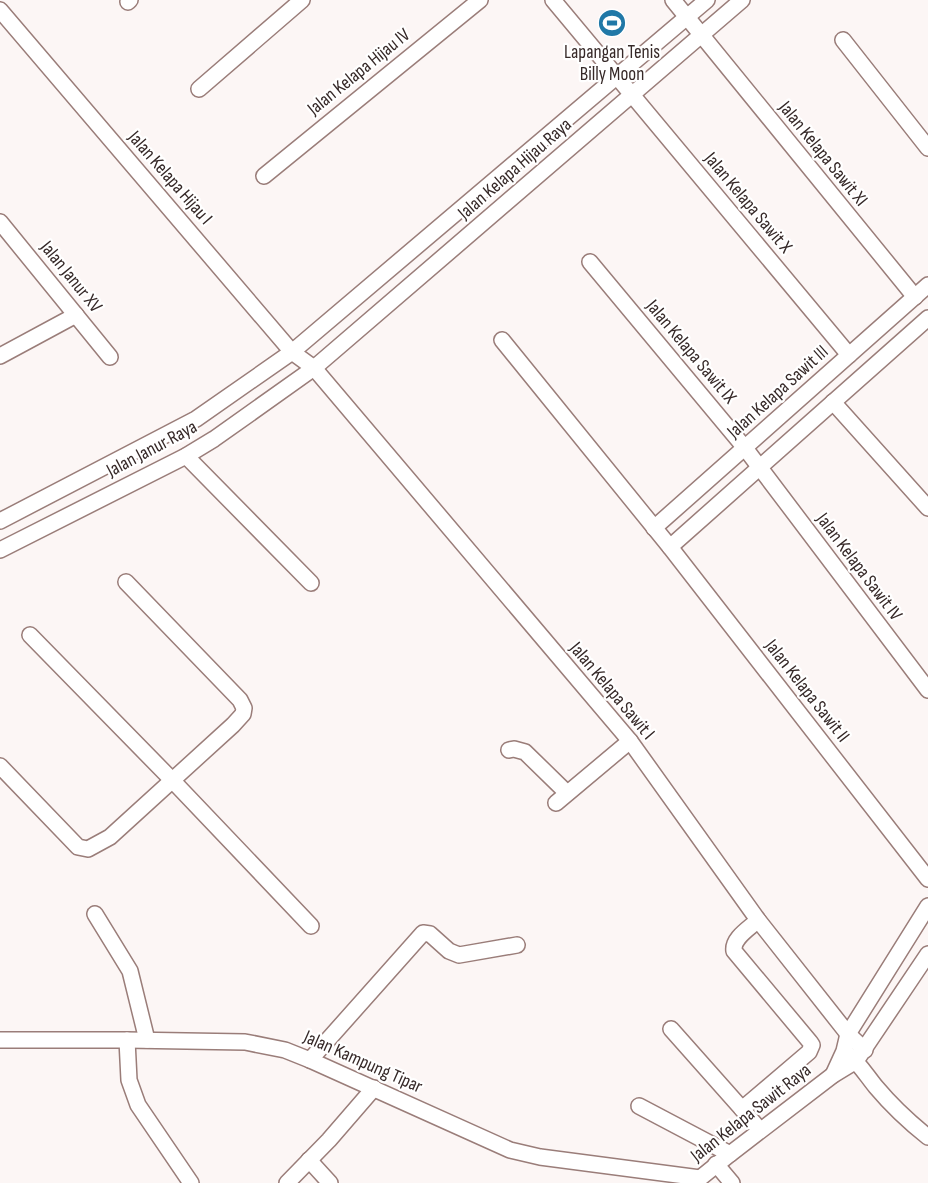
<svg xmlns="http://www.w3.org/2000/svg" width="928" height="1183" font-family="'Sofia Sans Condensed',sans-serif">
	<style>
		.lines { fill: none; stroke-linecap: round; stroke-linejoin: round }
		.street-casing { stroke: #9a7d79; stroke-width: 18 }
		.street { stroke: #fff; stroke-width: 15 }
		.labels { text-anchor: middle; dominant-baseline: central; stroke-width: 4.5; stroke-linejoin: round; paint-order: stroke }
		.poi-label { font-size: 19px; fill: #362928; stroke: #fff }
		.street-label { font-size: 19px; fill: #362928; stroke: #fff }
	</style>
	<rect width="100%" height="100%" fill="#fcf6f5"/>
	<g class="lines">
		<defs>
			<g id="street">
				<path d="M553 0 849 355"/>
				<path d="M673 0 915 297"/>
				<path d="M128 2 130 0"/>
				<path d="M0 10 292 352 314 368 630 741 758 920 848 1034 865 1050"/>
				<path d="M843 40 928 148"/>
				<path d="M199 89 302 0"/>
				<path d="M264 176 480 0"/>
				<path d="M0 222 110 357"/>
				<path d="M590 262 745 448 928 690"/>
				<path d="M502 340 670 547 928 879"/>
				<path d="M0 356 76 315"/>
				<path d="M833 402 928 508"/>
				<path d="M186 456 311 583"/>
				<path d="M0 521 196 419 292 352 707 0"/>
				<path d="M654 528 928 285"/>
				<path d="M670 547 928 318"/>
				<path d="M0 550 186 456 214 439 314 368 742 0"/>
				<path d="M30 635 172 780 311 926"/>
				<path d="M509 750 514 749 525 752 567 793"/>
				<path d="M0 766 78 847 88 849 110 837 233 725 243 714 244 708 240 700 126 582"/>
				<path d="M556 803 630 741"/>
				<path d="M95 914 130 971 147 1040"/>
				<path d="M671 1029 742 1109 809 1052 812 1045 810 1042 734 951C732 938 750 928 758 920"/>
				<path d="M0 1040H127L245 1042 285 1050 310 1060 510 1150 540 1157 700 1178"/>
				<path d="M127 1040 129 1080 138 1105 191 1183"/>
				<path d="M848 1054C859 1063 867 1076 876 1087 892 1106 909 1122 928 1137"/>
				<path d="M310 1060 423 933 430 934 449 951 459 955 517 945"/>
				<path d="M833 1075 844 1051 848 1034 928 906"/>
				<path d="M639 1106 730 1154"/>
				<path d="M742 1109 760 1130"/>
				<path d="M309 1160 330 1183"/>
				<path d="M716 1164 732 1183"/>
				<path d="M287 1183 329 1140 374 1088"/>
				<path d="M694 1183 730 1154 833 1075 856 1061 928 954"/>
			</g>
		</defs>
		<!-- street casing -->
		<use href="#street" class="street-casing"/>
		<!-- street -->
		<use href="#street" class="street"/>
	</g>
	<!-- icons -->
	<defs>
		<symbol id="stadium-disc" viewBox="-11 -11 22 22"><circle r="9.5" fill="#2078a7" stroke="#fff"/><path d="M0-5a6.5 5 0 1 0 0 10a6.5 5 0 1 0 0-10ZM-3.5-1.8h7v3.6h-7Z" fill="#fff"/></symbol>
	</defs>
	<g fill-rule="evenodd">
		<use href="#stadium-disc" x="596" y="7" width="32" height="32"/>
	</g>
	<g class="labels">
		<!-- poi labels -->
		<g class="poi-label">
			<text x="612" y="52">Lapangan Tenis<tspan x="612" dy="22">Billy Moon</tspan></text>
		</g>
		<!-- street labels -->
		<g class="street-label">
			<text transform="translate(359 72) rotate(-39)">Jalan Kelapa Hijau IV</text>
			<text transform="translate(823 154) rotate(51)">Jalan Kelapa Sawit XI</text>
			<text transform="translate(515 169) rotate(-41)">Jalan Kelapa Hijau Raya</text>
			<text transform="translate(170 178) rotate(49)">Jalan Kelapa Hijau I</text>
			<text transform="translate(748 203) rotate(50)">Jalan Kelapa Sawit X</text>
			<text transform="translate(71 277) rotate(51)">Jalan Janur XV</text>
			<text transform="translate(691 352) rotate(50)">Jalan Kelapa Sawit IX</text>
			<text transform="translate(778 392) rotate(-42)">Jalan Kelapa Sawit III</text>
			<text transform="translate(152 449) rotate(-28)">Jalan Janur Raya</text>
			<text transform="translate(859 567) rotate(53)">Jalan Kelapa Sawit IV</text>
			<text transform="translate(612 691) rotate(50)">Jalan Kelapa Sawit I</text>
			<text transform="translate(807 691) rotate(52)">Jalan Kelapa Sawit II</text>
			<text transform="translate(363 1062) rotate(24)">Jalan Kampung Tipar</text>
			<text transform="translate(751 1113) rotate(-38)">Jalan Kelapa Sawit Raya</text>
		</g>
	</g>
</svg>
